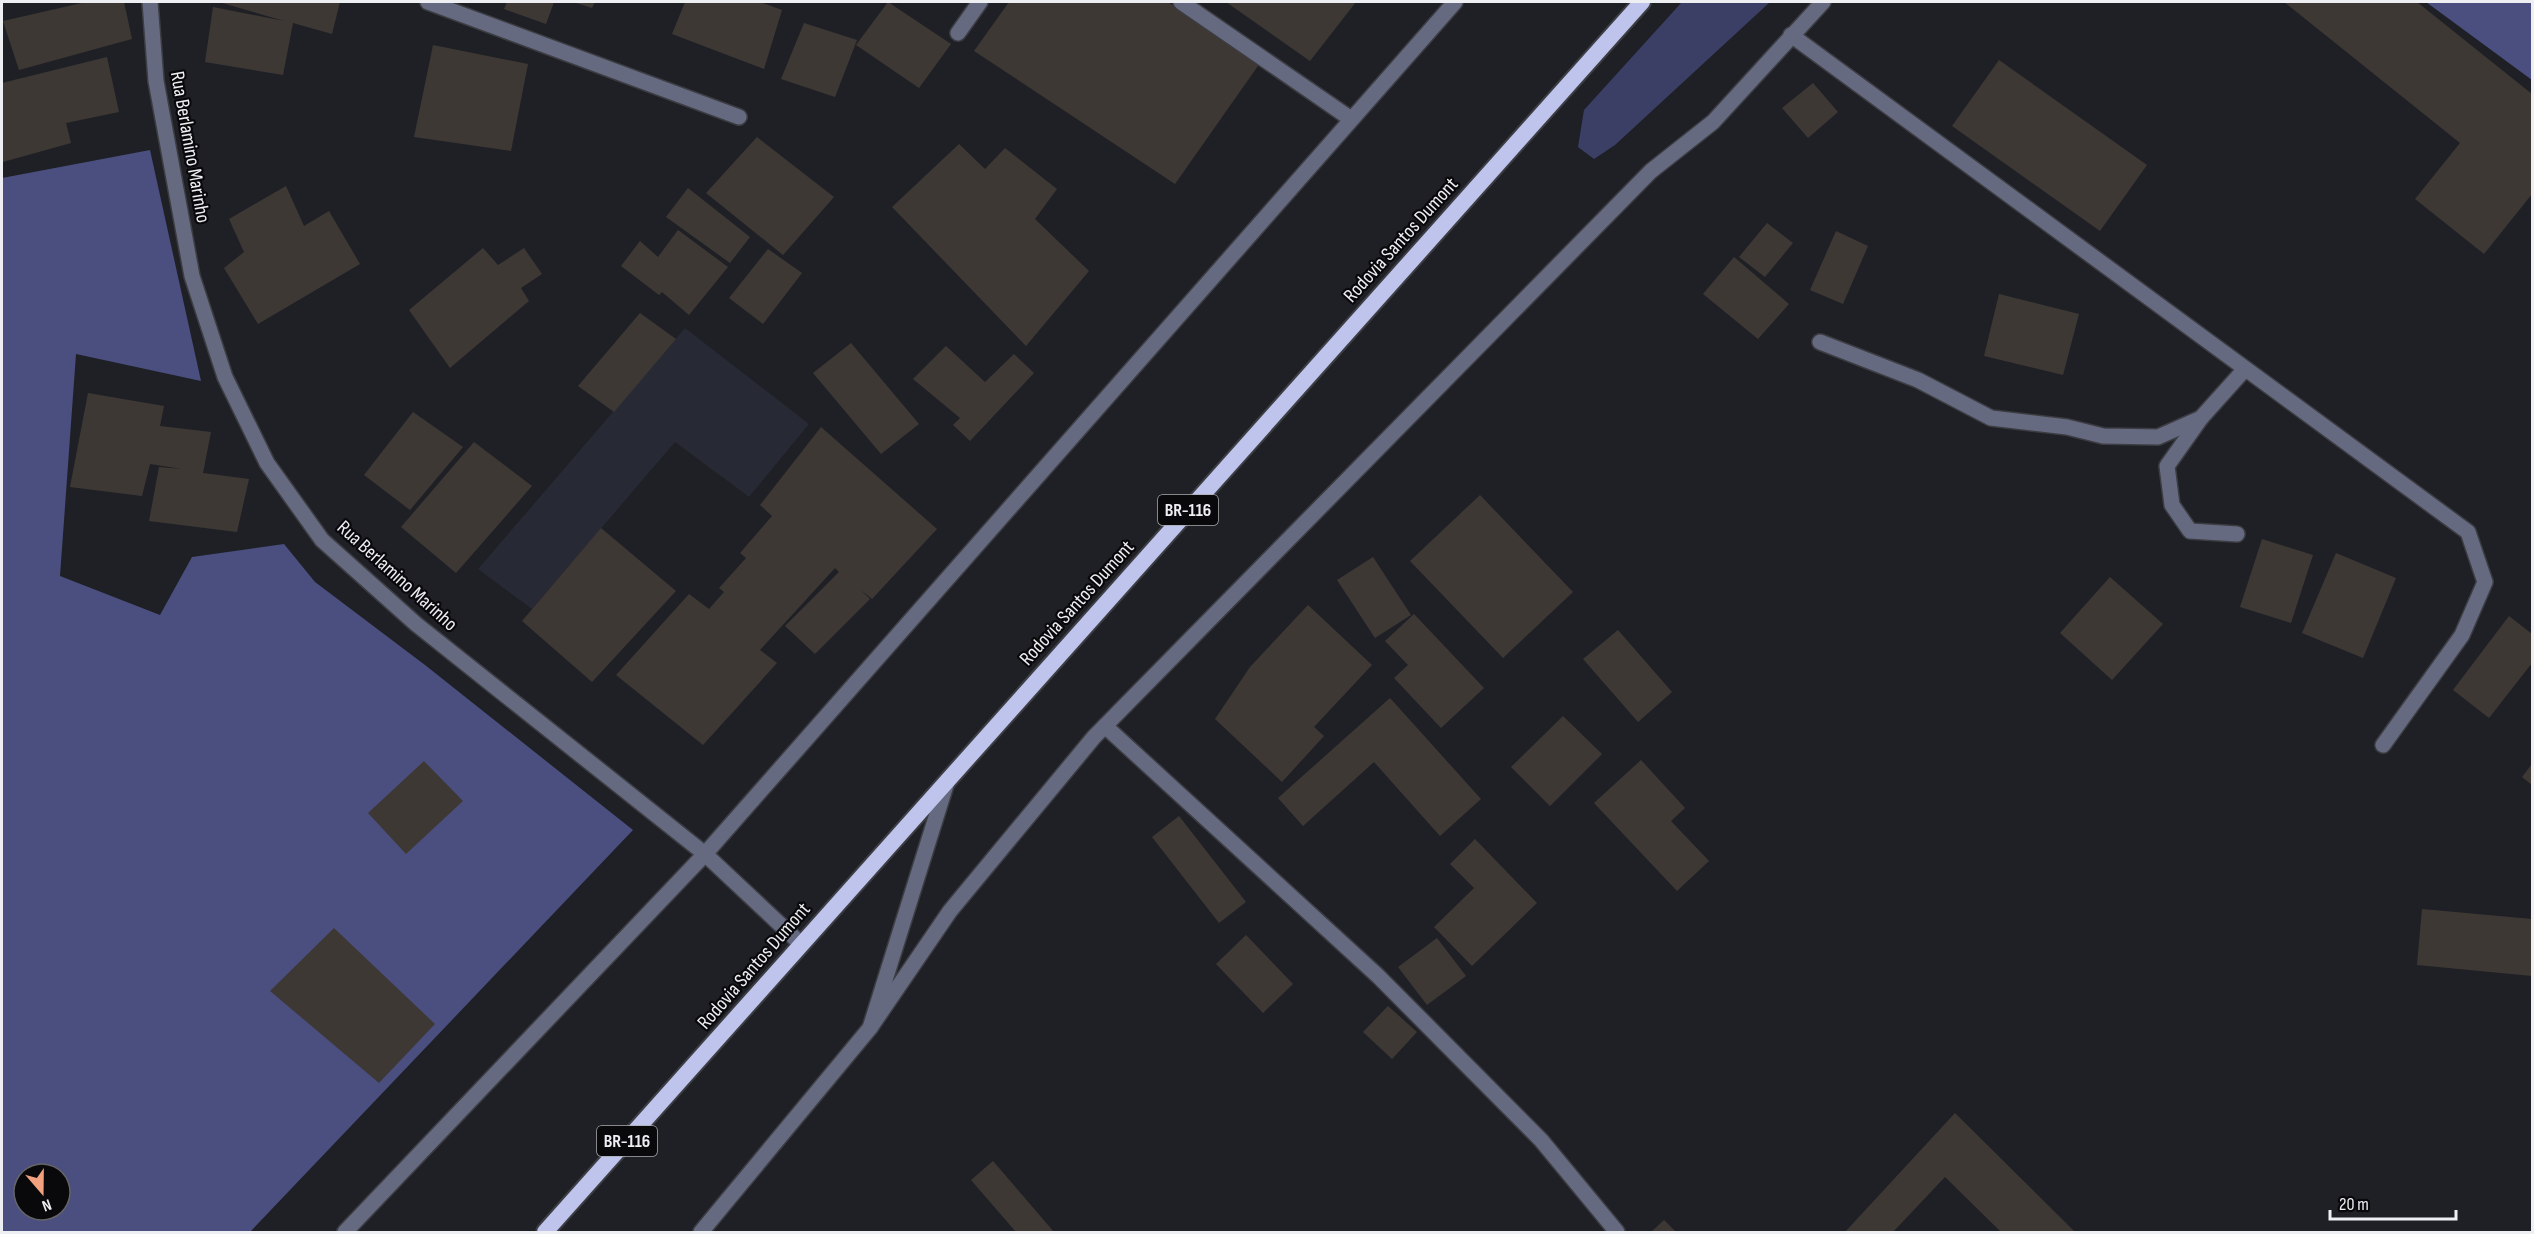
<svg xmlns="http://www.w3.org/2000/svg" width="2534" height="1234" font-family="'Sofia Sans Condensed',sans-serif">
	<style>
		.built { fill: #272934 }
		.green { fill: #3b3f66 }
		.forest { fill: #4a4f7f; fill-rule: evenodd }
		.building { fill: #3e3835 }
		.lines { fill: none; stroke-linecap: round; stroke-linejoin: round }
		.minor-casing { stroke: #3c3d42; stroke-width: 18 }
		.trunk-casing { stroke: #3c3d42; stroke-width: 20 }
		.minor { stroke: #666a80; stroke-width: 15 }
		.trunk { stroke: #bec4ec; stroke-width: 16 }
		.labels { text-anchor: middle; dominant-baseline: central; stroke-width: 4.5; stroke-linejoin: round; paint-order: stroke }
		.shield { fill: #09090c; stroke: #a9aaae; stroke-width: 1.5 }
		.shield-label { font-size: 18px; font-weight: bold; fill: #eeeff3 }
		.street-label { font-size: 20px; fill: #eeeff3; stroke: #09090c }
	</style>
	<rect width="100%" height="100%" fill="#1f2025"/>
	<!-- built -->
	<path class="built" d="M685 328 809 424 749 497 675 442 532 609 478 569Z"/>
	<!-- green -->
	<path class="green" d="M1682 2H1770L1615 145 1594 159 1578 147 1584 110Z"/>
	<!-- forest -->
	<g class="forest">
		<path d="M2426 2H2532V80Z"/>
		<path d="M150 150 201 381 76 354 60 576 160 615 192 557 284 544 315 582 425 665 633 830 250 1232H2V178ZM24 1174H60V1210H24Z"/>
	</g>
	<!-- building -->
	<g class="building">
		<path d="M86 2H124L132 39 19 70 3 21Z"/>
		<path d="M219 2H340L332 34 293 23 283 75 205 62 213 7 284 21Z"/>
		<path d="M507 2H554L546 24 504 9Z"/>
		<path d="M573 2H595L592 8Z"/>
		<path d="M685 2H760L782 10 764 69 672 34Z"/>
		<path d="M888 2 951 44 919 88 856 45Z"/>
		<path d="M1009 2H1168L1260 63 1175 184 974 51Z"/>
		<path d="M1226 2H1356L1310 61Z"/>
		<path d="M2284 2H2417L2532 94V194L2484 254 2415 199 2460 143Z"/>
		<path d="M804 23 857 40 835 97 781 79Z"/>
		<path d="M433 45 528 64 511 151 414 137Z"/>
		<path d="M107 57 119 112 66 123 71 143 3 162 2 83Z"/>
		<path d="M1999 60 2147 165 2100 231 1952 126Z"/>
		<path d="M1813 83 1838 112 1808 138 1782 108Z"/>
		<path d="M757 137 834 197 783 255 706 193Z"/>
		<path d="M959 144 985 169 1005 148 1057 189 1035 219 1089 271 1026 346 892 207Z"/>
		<path d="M286 186 304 226 329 211 360 264 258 324 224 268 244 252 229 219Z"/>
		<path d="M688 188 750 237 730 263 666 217Z"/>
		<path d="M1767 223 1793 243 1765 277 1739 257Z"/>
		<path d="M678 230 728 267 689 315 662 292 659 295 621 266 640 241 658 257Z"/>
		<path d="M1836 231 1868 246 1843 304 1810 290Z"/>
		<path d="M483 248 498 265 524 248 542 274 521 288 529 301 450 368 409 310Z"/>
		<path d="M768 249 802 273 763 324 729 298Z"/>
		<path d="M1734 257 1789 304 1758 339 1703 294Z"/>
		<path d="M1999 294 2079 314 2063 375 1984 356Z"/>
		<path d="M640 313 676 339 614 412 578 386Z"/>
		<path d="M851 343 919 424 881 454 813 373Z"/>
		<path d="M946 346 985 382 1014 354 1034 373 970 441 953 425 960 418 913 379Z"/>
		<path d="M88 393 164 406 160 426 211 432 203 473 249 479 237 532 149 521 159 467 182 469 150 464 142 496 70 487Z"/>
		<path d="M413 412 463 447 410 510 364 475Z"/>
		<path d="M821 427 937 529 872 599 861 590 870 599 815 654 785 626 839 572 835 568 760 650 777 663 703 745 616 675 689 594 709 609 724 592 719 588 746 558 740 553 772 516 760 505Z"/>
		<path d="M474 442 532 486 456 573 401 527Z"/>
		<path d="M1480 495 1573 592 1503 658 1410 561Z"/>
		<path d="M601 528 676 591 592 682 522 621Z"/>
		<path d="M2262 539 2313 555 2291 623 2240 607Z"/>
		<path d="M2336 553 2396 578 2363 658 2302 633Z"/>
		<path d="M1373 557 1411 615 1375 638 1337 580Z"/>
		<path d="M2110 577 2163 624 2112 680 2060 633Z"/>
		<path d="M1308 605 1372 665 1314 727 1324 736 1282 782 1215 719 1250 667Z"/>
		<path d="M1414 614 1484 688 1441 728 1394 678 1408 665 1385 641Z"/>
		<path d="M2509 616 2532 634V663L2489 718 2453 690Z"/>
		<path d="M1618 630 1672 692 1638 722 1583 659Z"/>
		<path d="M1390 698 1481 799 1440 836 1374 762 1303 826 1278 798Z"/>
		<path d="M1563 716 1602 754 1550 806 1511 767Z"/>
		<path d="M1641 760 1685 808 1671 821 1709 861 1677 891 1594 803Z"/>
		<path d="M424 761 463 801 406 854 368 813Z"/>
		<path d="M2532 764V785L2522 777Z"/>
		<path d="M1179 816 1246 902 1219 923 1152 837Z"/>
		<path d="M1475 839 1537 903 1472 966 1434 927 1474 888 1450 864Z"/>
		<path d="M2422 909 2532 919V976L2417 965Z"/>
		<path d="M334 928 435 1024 379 1083 270 991Z"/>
		<path d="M1246 935 1293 984 1263 1013 1216 964Z"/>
		<path d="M1437 938 1466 976 1427 1005 1398 967Z"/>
		<path d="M1388 1006 1417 1032 1392 1059 1363 1032Z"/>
		<path d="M1955 1113 2075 1232H2001L1945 1177 1893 1232H1845Z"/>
		<path d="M993 1161 1054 1232H1016L971 1180Z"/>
		<path d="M1664 1220 1676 1232H1651Z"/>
	</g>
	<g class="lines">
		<defs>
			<g id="minor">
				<path d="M150 2 156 81 192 276 225 377 267 463 322 540 416 624 705 854 801 944"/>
				<path d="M428 2 739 117"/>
				<path d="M1181 2 1351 119"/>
				<path d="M958 33 980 2"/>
				<path d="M1791 35 2468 532 2485 582 2462 635 2383 745"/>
				<path d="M1820 342 1918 380 1991 418 2067 427 2103 436 2158 437 2201 418 2245 369"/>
				<path d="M2201 418 2167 466 2172 505 2190 531 2237 534"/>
				<path d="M1105 726 1378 976 1541 1140 1617 1232"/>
				<path d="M870 1028 950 911 1094 737 1651 171 1713 122 1823 2"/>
				<path d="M345 1232 705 854 1455 2"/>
				<path d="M701 1232 870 1028 947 782"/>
			</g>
			<path id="trunk" d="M545 1232 1642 2"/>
		</defs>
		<!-- minor casing -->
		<use href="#minor" class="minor-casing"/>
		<!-- trunk casing -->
		<use href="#trunk" class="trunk-casing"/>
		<!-- minor -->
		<use href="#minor" class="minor"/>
		<!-- trunk -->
		<use href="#trunk" class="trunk"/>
	</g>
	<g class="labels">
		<!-- shield labels -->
		<g class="shield">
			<rect x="1158" y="495" width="60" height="30" rx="4.5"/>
			<rect x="597" y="1126" width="60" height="30" rx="4.5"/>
		</g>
		<g class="shield-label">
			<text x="1188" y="510">BR-116</text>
			<text x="627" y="1141">BR-116</text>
		</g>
		<!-- street labels -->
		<g class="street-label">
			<text transform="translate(190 147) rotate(80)">Rua Berlamino Marinho</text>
			<text transform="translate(1401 240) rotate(-48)">Rodovia Santos Dumont</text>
			<text transform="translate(397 576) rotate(42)">Rua Berlamino Marinho</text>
			<text transform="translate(1077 603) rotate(-48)">Rodovia Santos Dumont</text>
			<text transform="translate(754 966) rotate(-49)">Rodovia Santos Dumont</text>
		</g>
	</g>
	<!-- border -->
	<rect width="2534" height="1234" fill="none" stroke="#eeeff3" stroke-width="6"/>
	<!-- north arrow -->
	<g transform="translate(42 1192) rotate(160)"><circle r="28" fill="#09090c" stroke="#656568" stroke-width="1.5"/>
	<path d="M0-4.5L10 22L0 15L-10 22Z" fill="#f1a17d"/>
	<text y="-9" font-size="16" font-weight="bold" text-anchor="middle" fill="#eeeff3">N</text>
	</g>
	<!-- scale -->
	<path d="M2330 1210v9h126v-9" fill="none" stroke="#eeeff3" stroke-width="3"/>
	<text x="2339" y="1210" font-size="18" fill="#eeeff3" stroke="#09090c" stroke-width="4.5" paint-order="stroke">20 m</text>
</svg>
